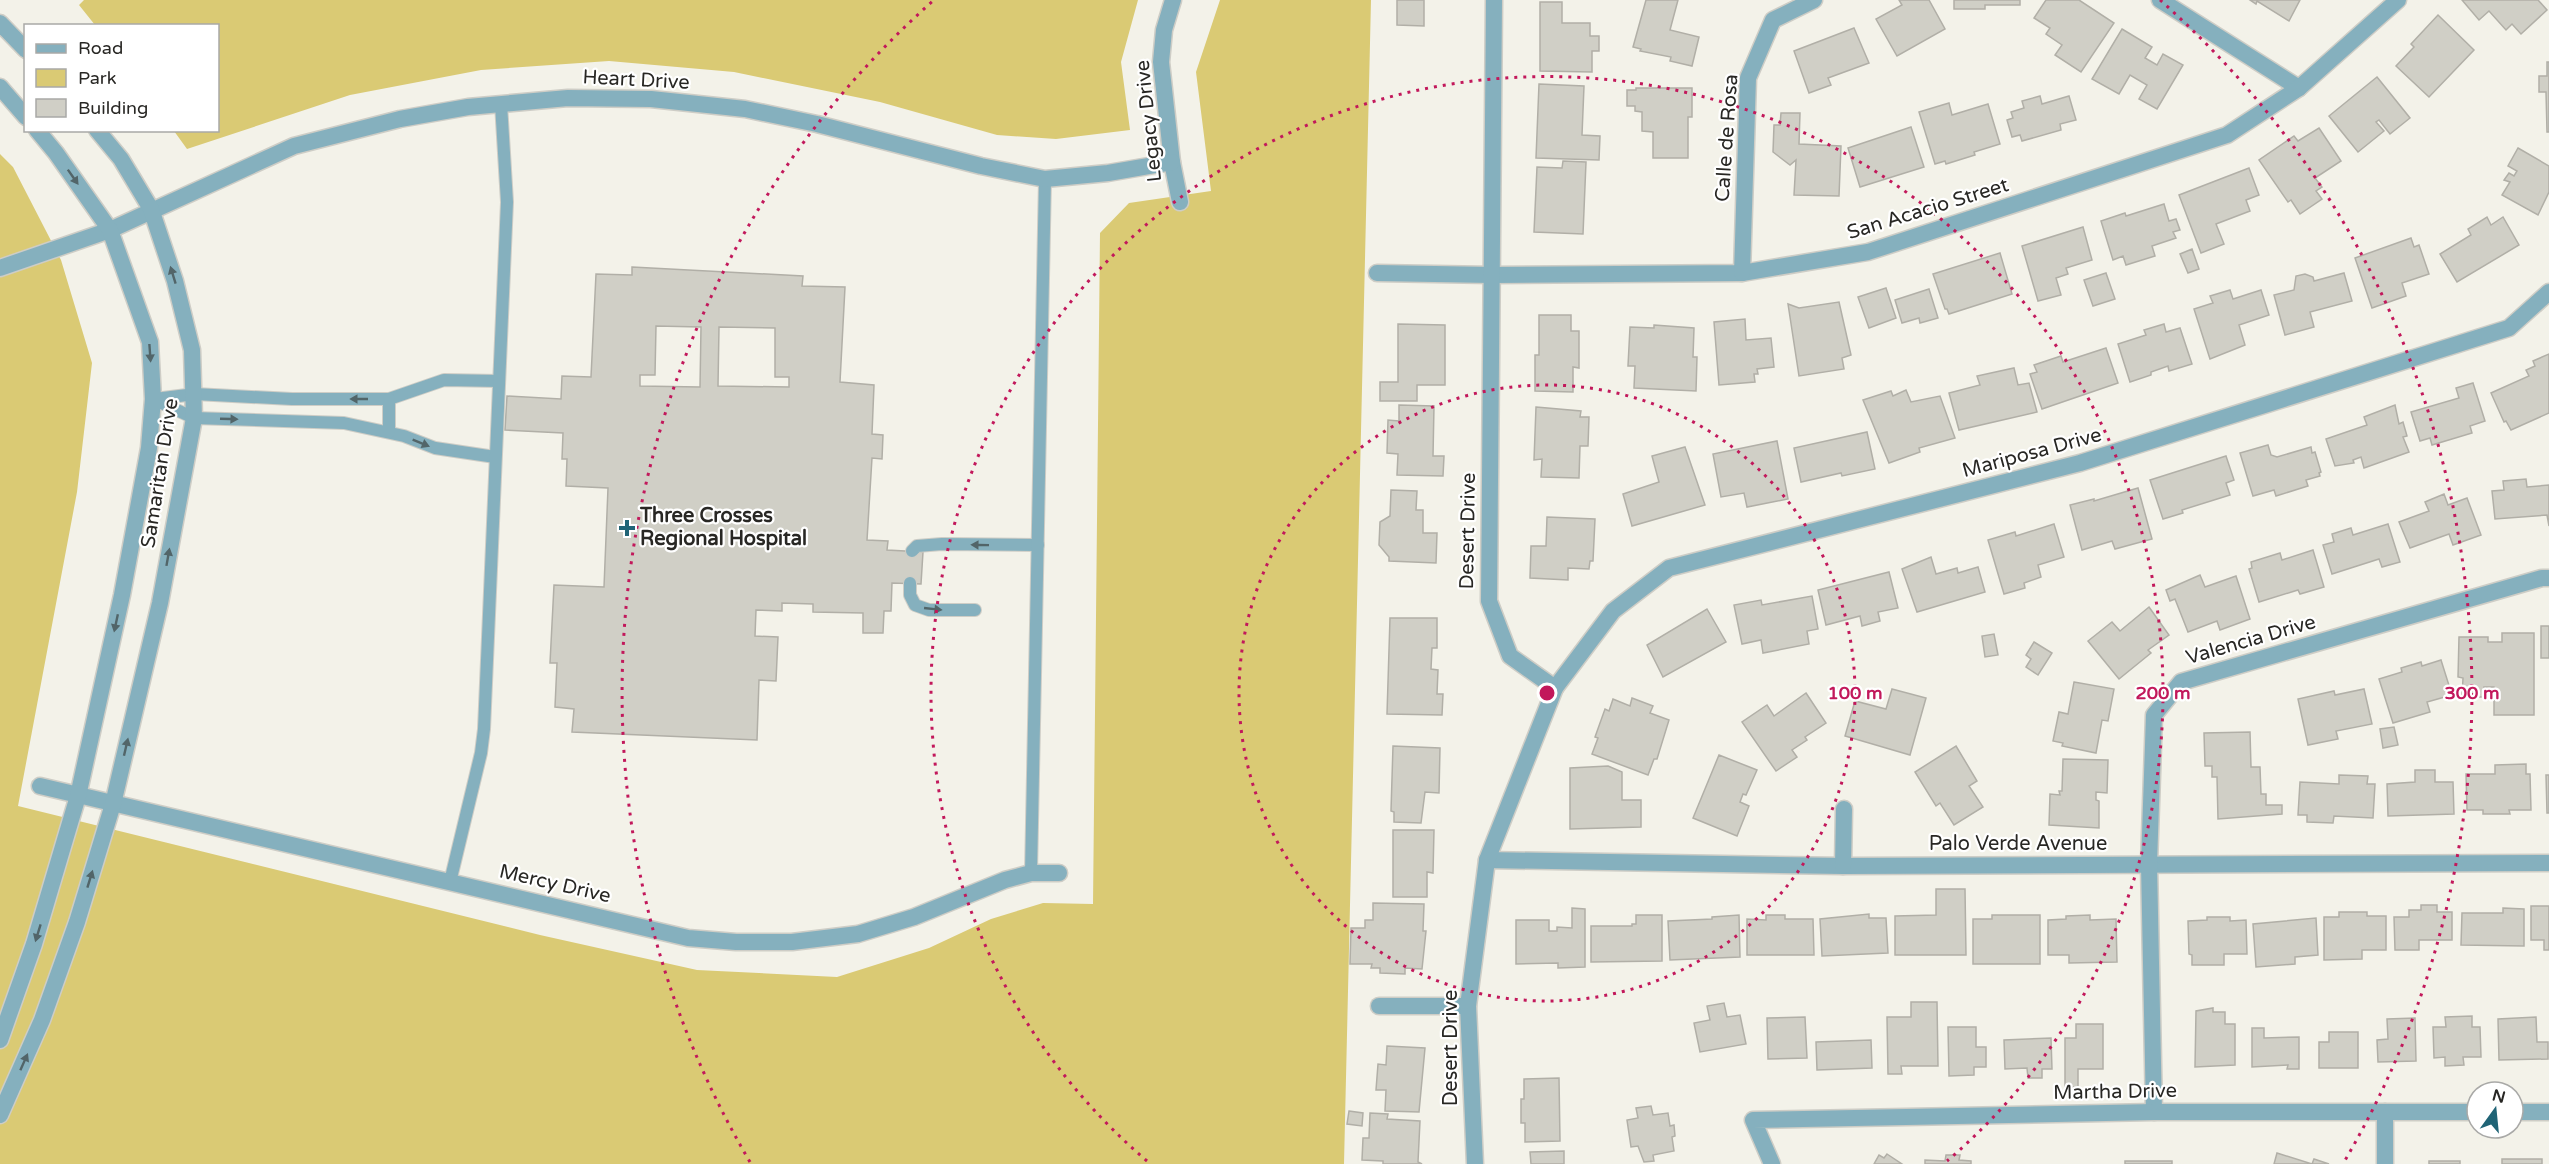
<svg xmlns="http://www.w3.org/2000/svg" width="2549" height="1164" font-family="'Varela Round',sans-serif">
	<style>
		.green { fill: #daca74 }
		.building { fill: #d0cfc6; stroke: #b1afa7; stroke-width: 1.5; fill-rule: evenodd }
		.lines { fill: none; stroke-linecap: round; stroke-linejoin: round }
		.service-casing { stroke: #cecdc6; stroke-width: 14 }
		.minor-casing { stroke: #cecdc6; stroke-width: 19 }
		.service { stroke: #85b0be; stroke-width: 12 }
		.minor { stroke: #85b0be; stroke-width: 16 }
		.oneway { fill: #526569 }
		.ring { fill: none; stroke: #c2185b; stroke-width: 3; stroke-dasharray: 3 6 }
		.poi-dot { fill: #206476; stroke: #fff; stroke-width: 2 }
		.labels { text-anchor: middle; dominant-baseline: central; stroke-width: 4.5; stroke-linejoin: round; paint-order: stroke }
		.street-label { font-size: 20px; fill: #282724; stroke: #fff }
		.poi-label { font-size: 20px; font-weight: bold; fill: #282724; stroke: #fff; text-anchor: start }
		.centre { fill: #c2185b; stroke: #fff; stroke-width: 3 }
		.ring-label { font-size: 18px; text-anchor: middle; font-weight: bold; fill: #c2185b; stroke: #fff; stroke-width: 4.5; stroke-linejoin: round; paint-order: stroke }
	</style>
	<rect width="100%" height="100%" fill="#f3f2e9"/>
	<!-- green -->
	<g class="green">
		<path d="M84 0H1138L1121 62 1130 130 1056 139 997 135 880 102 734 72 609 61 481 70 350 95 187 149 174 131 218 130V26L95 25 79 5Z"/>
		<path d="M1220 0H1371L1344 1164H0V154L13 167 61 260 92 363 77 492 18 806 540 935 697 970 837 977 929 948 991 919 1043 903 1093 904 1100 233 1129 203 1211 191 1196 72Z"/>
	</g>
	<!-- building -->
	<g class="building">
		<path d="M1397 0H1424V26L1397 25Z"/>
		<path d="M1646 0H1678L1670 30 1699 37 1692 66 1670 61 1671 57 1640 51 1641 49 1633 47Z"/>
		<path d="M1899 0H1929L1945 29 1897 56 1876 19 1902 5Z"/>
		<path d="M1954 0H2020V5H1985V9H1954Z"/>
		<path d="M2046 0H2079L2114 23 2081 72 2055 55 2062 45 2046 34 2050 28 2034 18Z"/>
		<path d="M2250 0H2300L2289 21 2257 1 2256 4Z"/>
		<path d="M2462 0H2538L2547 10 2521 34 2512 24 2506 30 2489 11 2479 20Z"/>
		<path d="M1540 2H1562V23H1590V36H1599V51H1592V72L1540 71Z"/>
		<path d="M2438 15 2474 50 2429 97 2396 66 2414 47 2411 44Z"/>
		<path d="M1854 28 1869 63 1828 78 1831 85 1809 93 1794 51Z"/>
		<path d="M2122 29 2152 47 2145 58 2157 65 2163 54 2183 65 2157 109 2139 99 2147 85 2130 75 2119 94 2092 79Z"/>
		<path d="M2547 62H2549V132H2547L2546 92H2539V76H2547Z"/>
		<path d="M2377 77 2410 118 2390 134 2379 120 2376 122 2384 131 2358 152 2329 116Z"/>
		<path d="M1539 84 1584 86 1582 135 1600 136 1599 160 1536 158Z"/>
		<path d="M1636 88H1692V117H1688V158H1653V132L1642 131V112L1635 111V106H1627V90H1636Z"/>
		<path d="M2040 96 2042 104 2069 96 2076 120 2060 124 2061 130 2022 141 2020 135 2012 137 2007 120 2013 118 2011 112 2024 108 2022 101Z"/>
		<path d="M1949 103 1952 115 1988 104 2000 144 1974 152 1975 155 1946 164 1945 161 1935 164 1919 112Z"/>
		<path d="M1781 113H1800L1799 144 1841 146 1839 196 1794 195 1796 160 1790 165 1773 152 1774 125H1780Z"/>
		<path d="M1911 127 1924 167 1860 187 1848 148Z"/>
		<path d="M2319 128 2341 161 2315 178 2322 187 2316 191 2322 199 2300 214 2291 200 2288 202 2259 160 2294 136 2298 141Z"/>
		<path d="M2518 148 2549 166V192L2538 215 2502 195 2510 182 2504 180 2509 173 2514 176 2517 171 2508 166Z"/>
		<path d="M1563 161 1586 162 1583 234 1534 232 1537 167 1562 168Z"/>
		<path d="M2249 168 2259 195 2246 200 2250 211 2216 224 2224 244 2201 253 2179 195Z"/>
		<path d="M2164 204 2169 221 2176 219 2180 230 2173 232 2176 238 2152 246 2155 256 2126 265 2123 256 2113 260 2101 221 2125 213 2126 216Z"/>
		<path d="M2487 217 2491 225 2503 217 2519 245 2457 282 2440 254 2471 235 2468 229Z"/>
		<path d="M2083 227 2092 260 2066 268 2068 274 2056 278 2061 295 2038 301 2022 246Z"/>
		<path d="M2411 238 2414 247 2419 245 2429 274 2402 283 2406 296 2372 308 2355 258Z"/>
		<path d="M2192 249 2199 269 2188 273 2180 254Z"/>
		<path d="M2000 253 2012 294 1949 314 1947 309H1945L1933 274Z"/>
		<path d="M632 267 803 276 802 286 845 287 840 382 874 385 872 434 883 435 882 459 872 458 867 540 888 541 887 550 923 552 921 584 892 583 891 611H884L883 633H863V613L813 612V604L782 603V611L756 610 755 636 778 637 776 681 759 680 757 740 572 732 574 709 555 707 557 663H550L554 585 604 587 608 488 566 486 567 459H562L563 433 505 430 507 396 561 399 562 376 591 377 596 274 632 275ZM656 326 701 327 700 387 640 386V375H655ZM719 327 775 328V377H789V387L718 386Z"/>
		<path d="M2106 273 2115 299 2093 306 2084 280Z"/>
		<path d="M2344 273 2352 301 2310 312 2314 327 2285 335 2274 295 2294 290 2296 276 2305 274 2313 277 2314 281Z"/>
		<path d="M1886 288 1896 318 1869 328 1858 297Z"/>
		<path d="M1929 289 1938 318 1920 323 1919 318 1902 323 1895 300Z"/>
		<path d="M2230 290 2233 299 2261 290 2269 315 2239 325 2245 345 2210 359 2194 309 2213 303 2210 296Z"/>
		<path d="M1839 302 1851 355 1842 358 1844 369 1799 376 1788 304 1799 308Z"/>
		<path d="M1539 315H1571V331H1579V368L1573 367V392L1535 391V355H1539Z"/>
		<path d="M1745 319 1746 340 1771 338 1774 367 1757 369 1758 374H1754L1755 382 1719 385 1714 322Z"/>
		<path d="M1398 324 1445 325V385H1417V401H1380V382H1398Z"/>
		<path d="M2164 324 2166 332 2180 328 2192 364 2169 371 2168 366 2151 372V375L2130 382 2118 344 2146 335 2144 330Z"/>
		<path d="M1654 325 1694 328 1693 357H1697L1696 391 1634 388 1635 366H1628L1630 327 1654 328Z"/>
		<path d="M2106 348 2118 383 2042 409 2030 374 2037 372 2034 365 2061 356 2063 362Z"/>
		<path d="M2549 354V413L2511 430 2506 421 2504 422 2491 393 2529 376 2526 370 2535 366 2533 361Z"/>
		<path d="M2014 368 2018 385 2029 383 2037 412 1959 430 1949 393 1980 385 1977 376Z"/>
		<path d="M2473 383 2485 421 2470 426 2472 433 2432 445 2430 438 2420 441 2411 412 2459 398 2456 388Z"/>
		<path d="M1906 390 1911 402 1940 396 1955 438 1919 448 1920 452 1889 463 1863 400 1891 391 1893 396Z"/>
		<path d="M1399 405 1434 406 1433 456H1444L1443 476 1397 475 1398 454 1387 453 1388 420 1399 421Z"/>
		<path d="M2395 405 2399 424 2403 422 2407 436 2403 437 2409 452 2364 468 2361 457 2353 460 2354 463 2335 466 2326 439 2367 425 2364 417Z"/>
		<path d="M1536 407 1581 411 1580 417H1589L1588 446H1580L1579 478 1541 477 1542 459 1534 460Z"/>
		<path d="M1867 432 1875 469 1842 476 1841 473 1801 482 1794 448Z"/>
		<path d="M1777 441 1788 499 1747 507 1744 493 1721 497 1713 454Z"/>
		<path d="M2268 445 2271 455 2277 457 2311 447 2312 453 2315 452 2321 472 2319 473 2320 476 2306 480 2308 486 2276 496 2274 490 2253 496 2240 453Z"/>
		<path d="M1685 447 1705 505 1632 526 1623 494 1659 482 1652 456Z"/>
		<path d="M2226 456 2234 480 2226 483 2230 495 2182 510 2183 513 2163 519 2150 480Z"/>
		<path d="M2526 479 2527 487 2549 485V526L2547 515 2495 519 2492 491 2504 490 2503 481Z"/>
		<path d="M2138 488 2152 539 2115 549 2112 541 2082 550 2070 505 2094 499V501Z"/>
		<path d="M1391 490 1417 491 1416 510H1423V533H1437L1436 563 1389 561V557L1379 545 1380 522 1390 516Z"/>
		<path d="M2444 494 2448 505 2467 498 2481 535 2453 545 2449 534 2410 548 2399 522 2429 511 2425 502Z"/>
		<path d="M1547 517 1595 519 1593 561H1590L1589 569 1568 568V580L1530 578 1531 546H1546Z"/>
		<path d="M2054 524 2064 557 2038 565 2041 577 2024 583 2025 588 2004 594 1988 540 2015 532 2016 536Z"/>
		<path d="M2388 524 2400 562 2382 567 2379 559 2332 574 2323 545 2334 542 2332 534 2351 528 2353 535Z"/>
		<path d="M2313 550 2324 587 2300 594 2298 590 2259 602 2249 569 2252 568 2251 562 2280 553 2282 560Z"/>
		<path d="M1931 557 1936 574 1957 568 1958 573 1978 567 1985 592 1917 612 1902 569Z"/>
		<path d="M1889 572 1898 608 1878 612 1880 621 1862 626 1860 616 1826 625 1818 590Z"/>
		<path d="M2200 575 2205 587 2236 576 2250 619 2220 630 2217 621 2188 632 2175 599 2170 601 2166 590Z"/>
		<path d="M1812 596 1818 629 1807 631 1809 644 1763 653 1761 640 1742 644 1734 605 1761 600 1762 605Z"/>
		<path d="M2149 607 2169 635 2148 650 2151 653 2119 679 2088 641 2112 622 2120 631Z"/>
		<path d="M1707 609 1726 642 1663 677 1647 645Z"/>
		<path d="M1390 618H1437V648H1432L1431 669 1438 670 1437 694H1443L1442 715 1387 714Z"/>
		<rect x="2541" y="626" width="8" height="32"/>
		<path d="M2502 633H2534V715H2494V687H2484V697H2462L2463 678 2458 677 2459 637H2488V642H2502Z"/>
		<path d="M1994 634 1998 655 1985 657 1982 636Z"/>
		<path d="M2034 642 2052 653 2038 675 2026 667 2031 659 2026 655Z"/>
		<path d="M2441 660 2452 695 2427 702 2430 712 2393 723 2379 679 2402 672 2401 668 2421 662 2422 666Z"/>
		<path d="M2074 682 2114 689 2108 721 2102 720 2096 753 2062 746 2063 743 2053 741 2059 712 2068 714Z"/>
		<path d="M1892 689 1926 698 1910 755 1845 736 1855 701 1886 709Z"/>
		<path d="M2364 689 2372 724 2336 731 2338 739 2308 745 2298 699 2334 691 2335 695Z"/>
		<path d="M1806 693 1826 723 1805 737 1807 740 1792 750 1797 757 1776 771 1742 722 1767 705 1774 716Z"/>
		<path d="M1632 698 1653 706 1650 713 1669 720 1657 759H1654L1648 775 1592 754 1598 738 1595 737 1605 709 1609 711 1613 699 1630 706Z"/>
		<path d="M2394 727 2398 745 2383 748 2380 729Z"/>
		<path d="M2250 732 2251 767H2260L2261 794H2266V805H2282V814L2218 819 2217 777H2212V766H2205L2204 733Z"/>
		<path d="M1393 746 1440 748 1439 793 1425 792 1421 823 1394 822V812L1391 811Z"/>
		<path d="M1956 746 1977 781 1969 786 1983 807 1954 825 1940 803 1936 806 1915 772Z"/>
		<path d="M1719 755 1757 770 1746 795 1743 794 1740 802 1749 806 1737 836 1693 818Z"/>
		<path d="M2063 759 2108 760 2107 793 2096 792V800L2099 801V828L2049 825 2050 794 2060 795 2059 791H2062Z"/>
		<path d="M2526 764V774H2530L2531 810H2509L2510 814H2483V810H2467L2466 774H2495V765Z"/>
		<path d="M1608 766 1622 772V800H1641V827L1570 829V768Z"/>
		<path d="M2415 770H2435V782H2453L2454 814 2388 816 2387 784 2415 782Z"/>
		<path d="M2339 775 2368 776 2367 784H2375L2373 818 2334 816 2333 823 2307 822V815H2298L2300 782 2339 784Z"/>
		<path d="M2546 775H2549V813H2547Z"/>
		<path d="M1393 830H1434L1433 873 1427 872V897H1393Z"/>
		<path d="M1936 889H1965L1966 955H1895V916L1936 915Z"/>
		<path d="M1373 903 1424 904 1423 931H1426L1422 969 1405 968V974L1380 973V968H1371L1372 964H1350L1351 928H1365V920H1373Z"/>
		<path d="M2421 905H2437V912H2452V940H2419V950H2395L2394 917H2409V910H2421Z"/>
		<path d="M2531 906H2549V950H2544V940H2531Z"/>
		<path d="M1572 908 1585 909V967L1558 968V963L1516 964V920H1549V931H1557V927L1572 928Z"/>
		<path d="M2503 908 2524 909V946L2461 945 2462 913H2503Z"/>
		<path d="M2339 912H2367V916H2386V950H2362V959L2324 960V917H2339Z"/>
		<path d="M1869 914V918H1886L1888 953 1822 956 1820 919Z"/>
		<path d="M1636 915H1662V961L1591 962V926H1632V924H1636Z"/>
		<path d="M1739 915 1740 957 1670 960 1668 921 1712 919V917Z"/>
		<path d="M1766 915H1785V919H1813L1814 955H1747V919L1766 920Z"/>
		<path d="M1992 915H2040V964H1973V919H1992Z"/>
		<path d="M2090 915V920L2116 919 2117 962 2069 963V955H2048V920L2066 919V916Z"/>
		<path d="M2207 917H2230V921L2246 920 2247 954H2224V965H2192V955L2189 954 2188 921 2207 920Z"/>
		<path d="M2316 918 2318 955 2295 957V964L2256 967 2253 924Z"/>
		<path d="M1911 1002H1937L1938 1066H1901L1902 1074H1888L1887 1017H1911Z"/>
		<path d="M1724 1003 1727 1017 1740 1015 1746 1044 1700 1052 1694 1023 1710 1020 1707 1006Z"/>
		<path d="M2213 1008V1012H2225V1024H2235V1065L2195 1067 2196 1011Z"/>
		<path d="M2472 1016V1027H2480L2481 1057H2463L2464 1065 2445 1066V1057L2434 1058 2433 1027H2446L2445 1017Z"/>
		<path d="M1805 1017 1807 1058 1768 1059 1767 1018Z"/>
		<path d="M2536 1017 2537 1042H2548V1059L2499 1060 2498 1019Z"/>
		<path d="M2415 1018 2416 1061 2378 1062 2377 1040 2388 1039 2387 1019Z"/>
		<path d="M2076 1024H2103V1069H2078V1087H2065V1038H2076Z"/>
		<path d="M1948 1027H1976V1047H1986V1067H1974V1075L1949 1076Z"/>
		<path d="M2252 1028H2264V1038L2299 1037V1069H2287L2288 1065 2252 1067Z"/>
		<path d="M2329 1032H2358V1068H2319V1042H2329Z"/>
		<path d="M2051 1038 2052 1069H2042V1078H2028L2027 1068 2005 1069 2004 1040Z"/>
		<path d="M1871 1040 1872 1068 1817 1070 1816 1042Z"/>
		<path d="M1387 1046 1425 1048 1419 1112 1385 1111 1386 1090H1376L1378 1064 1386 1065Z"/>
		<path d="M1559 1078 1560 1141 1525 1142V1123H1521V1099H1524V1079Z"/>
		<path d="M1651 1106 1653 1115 1668 1113 1670 1126 1674 1125 1675 1136 1672 1137 1674 1151 1653 1155 1654 1161 1644 1162 1638 1146 1631 1147 1627 1120 1638 1118 1636 1108Z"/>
		<path d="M1349 1111 1363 1113 1362 1126 1347 1124Z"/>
		<path d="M1370 1113 1388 1114 1387 1119 1420 1121 1418 1162 1422 1164H1383V1161L1362 1160 1363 1138H1369Z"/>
		<path d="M1564 1151V1164H1531L1530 1152Z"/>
		<path d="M2277 1153 2312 1164 2314 1159 2329 1164H2274Z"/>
		<path d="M1887 1154 1902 1164H1874L1879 1155 1884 1158Z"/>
		<path d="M1946 1155H1960L1959 1160 1971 1161V1164H1925V1160L1945 1161Z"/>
		<rect x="2502" y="1159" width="40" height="5"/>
		<rect x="2125" y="1161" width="47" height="3"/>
		<rect x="2429" y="1161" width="31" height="3"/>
	</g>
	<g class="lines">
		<defs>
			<g id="service">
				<path d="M153 399 194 418 344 423 404 436 435 448 495 457"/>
				<path d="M155 399 195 394 292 399H389L444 380 499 381"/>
				<path d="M389 432V399"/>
				<path d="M912 551 917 546 942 544 1038 545"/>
				<path d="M910 583V595L915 605 929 610H975"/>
				<path d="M1031 873 1045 179"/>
				<path d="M450 882 481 753 484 729 507 202 501 104"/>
			</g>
			<g id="minor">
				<path d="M1173 0 1164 30 1161 62 1172 162 1180 202"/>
				<path d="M2160 0 2299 88"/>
				<path d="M0 23 26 50"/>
				<path d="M0 87 26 117"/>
				<path d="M0 268 110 230 294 146 400 119 468 107 568 98 651 99 745 109 817 124 981 166 1045 179 1108 173 1172 162"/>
				<path d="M1377 273 1492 275 1742 273 1868 252 2227 135 2299 88 2398 0"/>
				<path d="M1742 273 1748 78 1773 20 1814 0"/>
				<path d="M1555 688 1613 611 1669 568 2080 463 2509 328 2549 292"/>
				<path d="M40 786 688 938 736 942H792L858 934 914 917 1005 880 1031 873H1059"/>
				<path d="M1487 860 1843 866 2549 863"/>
				<path d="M1843 866 1844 809"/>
				<path d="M1379 1006H1468"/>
				<path d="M0 1040 34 944 78 796 122 595 149 448 153 399 150 342 110 230 56 153 37 130"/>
				<path d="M2154 1112 2149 864 2154 715 2181 682 2542 578H2549"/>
				<path d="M2513 1112H2549"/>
				<path d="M0 1115 42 1020 77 922 113 804 160 603 194 418 192 350 175 281 151 209 121 159 97 130"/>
				<path d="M1475 1164 1468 1006 1487 860 1555 688 1510 656 1489 601 1494 0"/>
				<path d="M1772 1164 1753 1120 2154 1112H2477"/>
				<path d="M2385 1164V1112"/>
			</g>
		</defs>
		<!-- service casing -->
		<use href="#service" class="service-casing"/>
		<!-- minor casing -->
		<use href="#minor" class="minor-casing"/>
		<!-- service -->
		<use href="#service" class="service"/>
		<!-- minor -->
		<use href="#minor" class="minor"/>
	</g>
	<!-- one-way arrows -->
	<defs><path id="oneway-solid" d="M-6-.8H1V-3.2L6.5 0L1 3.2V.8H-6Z" transform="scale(1.5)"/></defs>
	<g class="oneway">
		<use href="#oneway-solid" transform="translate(73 177) rotate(55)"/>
		<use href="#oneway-solid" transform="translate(173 275) rotate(-107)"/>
		<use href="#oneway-solid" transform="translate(150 353) rotate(86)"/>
		<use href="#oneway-solid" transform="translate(359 399) rotate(180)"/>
		<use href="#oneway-solid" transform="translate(229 419) rotate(2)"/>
		<use href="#oneway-solid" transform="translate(421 443) rotate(22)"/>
		<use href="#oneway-solid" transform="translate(980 545) rotate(-179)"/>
		<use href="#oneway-solid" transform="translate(168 557) rotate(-80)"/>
		<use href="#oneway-solid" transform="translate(933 609) rotate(6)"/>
		<use href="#oneway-solid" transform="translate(116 623) rotate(102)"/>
		<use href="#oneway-solid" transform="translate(126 747) rotate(-77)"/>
		<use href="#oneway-solid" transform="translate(90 879) rotate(-73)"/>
		<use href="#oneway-solid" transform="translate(38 933) rotate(107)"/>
		<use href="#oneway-solid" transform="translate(24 1062) rotate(-66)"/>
	</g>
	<!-- distance rings -->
	<g class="ring">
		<circle cx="1547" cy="693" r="308"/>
		<path d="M1147 1161A616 616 0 1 1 1947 1161"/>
		<path d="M750 1162A925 925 0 0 1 934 0M2160 0A925 925 0 0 1 2344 1162"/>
	</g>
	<!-- markers -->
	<path class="poi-dot" d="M624 519h6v6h6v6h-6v6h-6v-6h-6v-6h6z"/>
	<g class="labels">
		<!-- street labels -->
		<g class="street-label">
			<text transform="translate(636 80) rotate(3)">Heart Drive</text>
			<text transform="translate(1149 121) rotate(-96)">Legacy Drive</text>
			<text transform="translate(1727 138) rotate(-86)">Calle de Rosa</text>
			<text transform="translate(1928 209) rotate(-17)">San Acacio Street</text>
			<text transform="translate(2032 453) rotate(-15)">Mariposa Drive</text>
			<text transform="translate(160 473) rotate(-81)">Samaritan Drive</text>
			<text transform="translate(1468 531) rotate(-89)">Desert Drive</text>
			<text transform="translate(2251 640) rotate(-16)">Valencia Drive</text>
			<text x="2018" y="844">Palo Verde Avenue</text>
			<text transform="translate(555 884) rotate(13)">Mercy Drive</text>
			<text transform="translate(1451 1048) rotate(-90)">Desert Drive</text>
			<text transform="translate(2115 1092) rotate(-1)">Martha Drive</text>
		</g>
		<!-- poi labels -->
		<g class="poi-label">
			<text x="640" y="516">Three Crosses<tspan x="640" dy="23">Regional Hospital</tspan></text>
		</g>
	</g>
	<circle cx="1547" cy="693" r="9" class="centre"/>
	<g class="ring-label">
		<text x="1855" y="699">100 m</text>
		<text x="2163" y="699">200 m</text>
		<text x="2472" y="699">300 m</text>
	</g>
	<!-- legend -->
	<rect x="24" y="24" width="195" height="108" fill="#ffffff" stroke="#a9a9a7" stroke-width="1.5"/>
	<rect x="36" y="44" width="30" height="9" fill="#85b0be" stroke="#a9a9a7" stroke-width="1.5"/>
	<text x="78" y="54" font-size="18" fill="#282724">Road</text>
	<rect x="36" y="69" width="30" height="18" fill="#daca74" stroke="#a9a9a7" stroke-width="1.5"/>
	<text x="78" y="84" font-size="18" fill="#282724">Park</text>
	<rect x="36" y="99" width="30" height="18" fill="#d0cfc6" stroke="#a9a9a7" stroke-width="1.5"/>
	<text x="78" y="114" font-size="18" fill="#282724">Building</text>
	<!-- north arrow -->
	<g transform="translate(2495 1110) rotate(15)"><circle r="28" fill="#ffffff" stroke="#a9a9a7" stroke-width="1.5"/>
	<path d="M0-4.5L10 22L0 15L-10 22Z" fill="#206476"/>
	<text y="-9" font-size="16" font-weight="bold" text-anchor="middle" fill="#282724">N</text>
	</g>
</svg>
